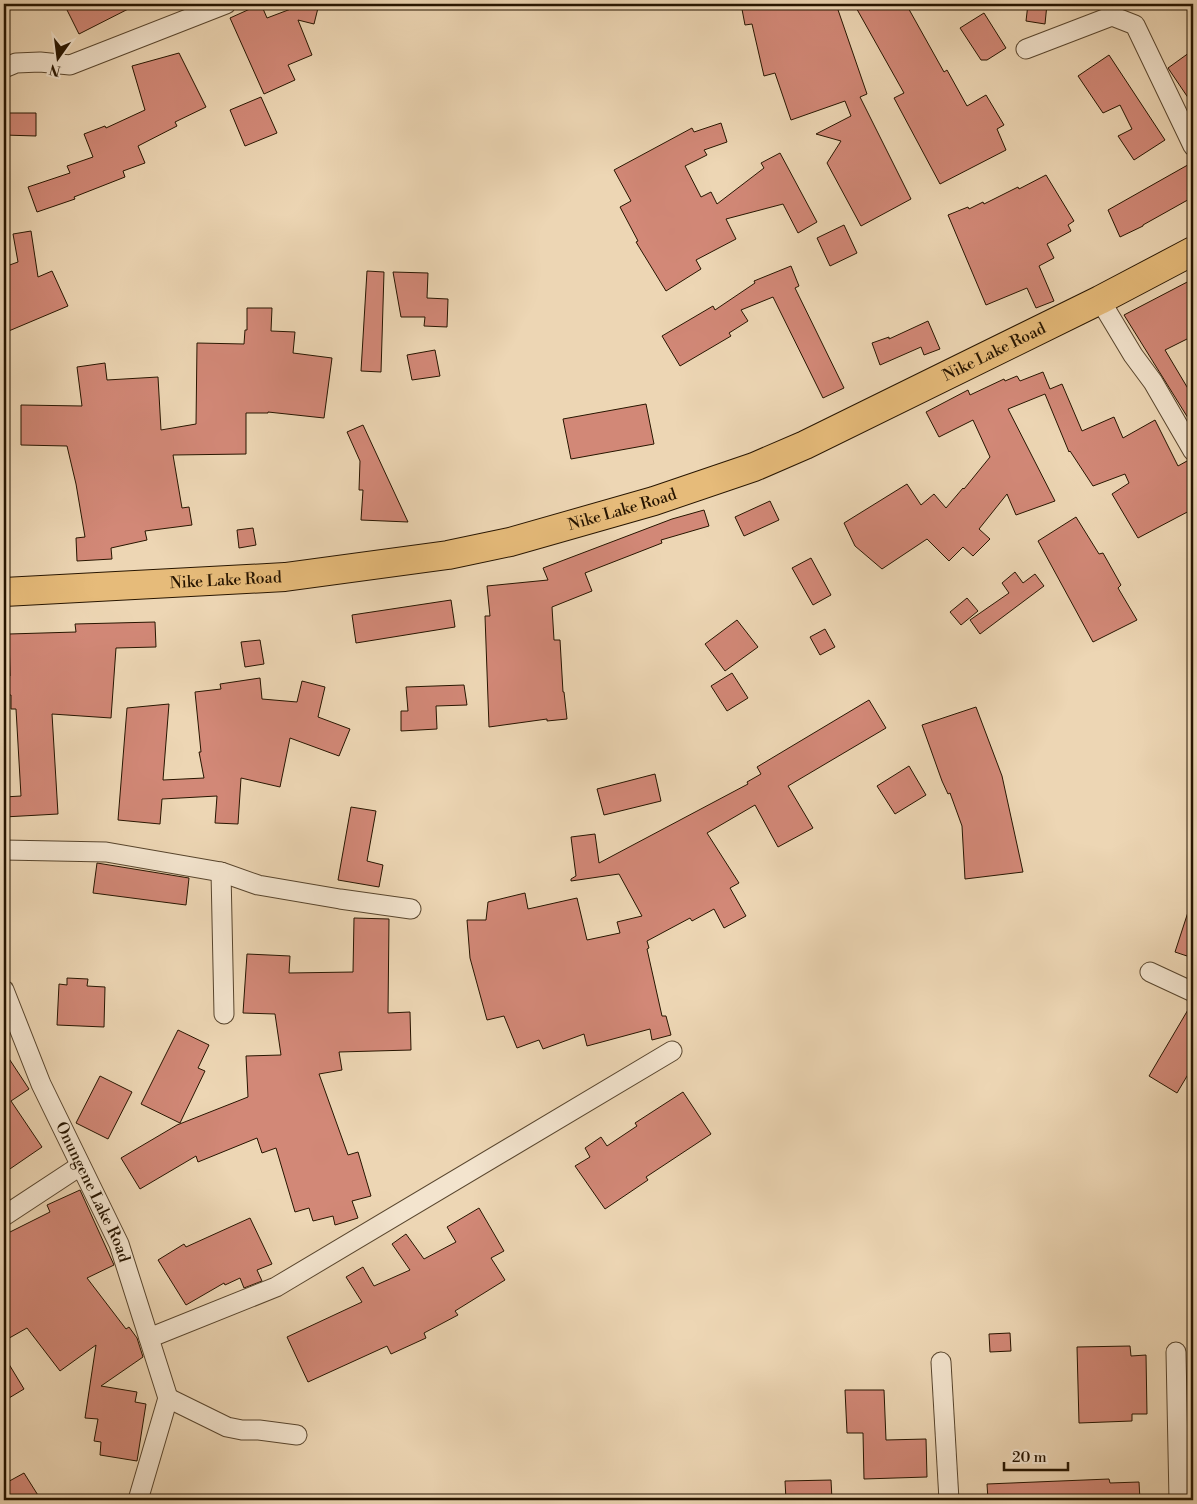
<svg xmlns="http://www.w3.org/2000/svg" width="1197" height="1504" font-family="'Libre Bodoni',serif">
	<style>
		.building { fill: #d28877; stroke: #271500 }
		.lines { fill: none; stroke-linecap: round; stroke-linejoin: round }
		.street-casing { stroke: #58452d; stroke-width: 21 }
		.primary-casing { stroke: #271500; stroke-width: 30 }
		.street { stroke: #f3e4ce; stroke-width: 19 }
		.primary { stroke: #e6bb7a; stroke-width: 28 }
		.labels { text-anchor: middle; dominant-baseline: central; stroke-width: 4; stroke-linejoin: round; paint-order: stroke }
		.street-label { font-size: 16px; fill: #271500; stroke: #f3e4ce }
	</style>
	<rect width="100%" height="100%" fill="#edd6b4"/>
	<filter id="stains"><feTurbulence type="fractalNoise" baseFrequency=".004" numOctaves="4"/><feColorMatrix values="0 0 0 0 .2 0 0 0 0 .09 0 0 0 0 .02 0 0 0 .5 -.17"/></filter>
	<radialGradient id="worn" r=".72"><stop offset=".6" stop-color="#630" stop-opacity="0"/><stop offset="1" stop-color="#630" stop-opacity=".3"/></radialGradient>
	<!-- building -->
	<g class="building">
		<path d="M64 4H138L79 34Z"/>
		<path d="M261 4 267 18 304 4H319L314 24 298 20 312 55 288 65 295 80 264 94 230 18Z"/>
		<path d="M741 4H836L867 94 860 97 911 199 861 226 827 163 841 141 816 134 851 116 845 101 791 120 775 73 764 76 752 24 745 25Z"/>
		<path d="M854 4H906L944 72 947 70 967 106 986 95 1004 125 997 129 1006 150 940 184 894 98 904 93Z"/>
		<path d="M1028 4H1047L1045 24 1026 21Z"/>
		<path d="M984 13 1006 48 987 60H981L960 28Z"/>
		<path d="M1193 50V105L1168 68Z"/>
		<path d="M179 53 206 107 175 122 177 126 138 146 145 163 123 171 125 177 74 197 75 199 37 212 28 187 70 173 67 166 93 157 84 134 105 126 106 128 145 110 132 66Z"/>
		<path d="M1109 55 1165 140 1134 160 1118 136 1132 129 1120 105 1103 113 1078 76Z"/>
		<path d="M261 97 277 133 245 146 230 110Z"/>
		<path d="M4 113H36V136L4 135Z"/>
		<path d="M721 123 727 142 704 150 707 155 685 166 701 197 711 192 717 204 764 168 761 163 780 153 817 222 798 233 783 204 726 219 736 239 696 260 701 269 666 291 636 242 638 241 620 207 631 201 614 170 692 128 694 132Z"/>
		<path d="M1193 162V197L1143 225V226L1120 237 1108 210Z"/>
		<path d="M1046 175 1074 221 1068 225 1071 231 1047 244 1054 258 1039 266 1054 301 1036 308 1027 288 986 305 948 215 968 207 969 209 983 202 984 204 1018 187 1019 189Z"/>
		<path d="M844 225 857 253 830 266 817 238Z"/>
		<path d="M31 231 38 277 52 271 68 306 4 333V267L18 262 13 234Z"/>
		<path d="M791 266 799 286 795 288 844 388 823 398 773 297 741 310 748 321 729 333 731 336 680 366 662 336 713 306 715 310 755 283 754 281Z"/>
		<path d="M367 271 384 272 381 372 361 371Z"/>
		<path d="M393 272 428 273 427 298 448 299 447 327 424 326 425 317H401Z"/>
		<path d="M1193 279V336L1165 350 1193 397V426L1124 315Z"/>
		<path d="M247 308H272L271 331 295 332 293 353 332 358 324 418 268 412V413H246V454L173 455 182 508 189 507 192 525 145 531 147 540 111 548 112 559 77 561 76 538 85 537 76 484 67 446 21 445V405L82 406 77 367 105 363 107 380 158 377 161 430 196 424 197 343 244 344 245 330H247Z"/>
		<path d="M928 321 940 349 924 355 921 347 880 365 872 343 889 337V339Z"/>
		<path d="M435 350 440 376 412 380 407 355Z"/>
		<path d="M1043 372 1050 389 1062 384 1082 431 1114 417 1123 438 1155 420 1178 466 1187 461 1193 462V509L1138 538 1112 494 1129 483 1125 474 1093 486 1070 451 1069 452 1045 394 1008 409 1055 501 1016 515 1007 494 979 529 990 539 973 556 963 547 949 561 927 539 882 569 855 546 844 523 907 484 921 505 934 494 946 508 963 488 964 489 990 457 973 420 939 437 926 412 968 390 970 395 1004 379 1005 381 1017 376 1020 381Z"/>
		<path d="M646 404 654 444 571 459 563 419Z"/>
		<path d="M363 425 408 522 361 520 363 490H359L360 461 347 432Z"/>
		<path d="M770 501 779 520 744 536 735 517Z"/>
		<path d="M704 510 709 526 661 540 662 543 585 573 592 591 552 607 554 640H560L563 692H564L567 719 547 721V719L489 727 485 616H490L487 586 548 580 543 568 672 519Z"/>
		<path d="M1076 517 1099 554 1103 553 1121 585 1118 588 1137 620 1093 642 1038 541Z"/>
		<path d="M253 528 256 545 239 548 237 530Z"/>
		<path d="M811 558 831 595 813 605 792 568Z"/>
		<path d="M1015 572 1023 583 1035 574 1044 586 980 634 970 620 1009 593 1002 583Z"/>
		<path d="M967 598 978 611 961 625 950 612Z"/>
		<path d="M451 600 455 627 356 643 352 615Z"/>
		<path d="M737 620 758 647 725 671 705 644Z"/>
		<path d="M155 622 156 647 116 648 111 718 52 714 58 814 4 817V797L21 796 16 709H11V695H4V676H10L9 634 76 632 75 624Z"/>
		<path d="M825 629 835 647 820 655 810 637Z"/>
		<path d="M260 640 264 664 245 667 241 642Z"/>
		<path d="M732 673 748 698 727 711 711 686Z"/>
		<path d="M260 678 262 699 297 702 302 681 325 687 318 717 350 729 339 756 290 738 280 787 241 778 238 824 215 823 217 796 162 799 160 824 118 820 127 708 169 704 163 780 204 778 199 752H201L195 692 221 689 220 684Z"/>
		<path d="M464 685 467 705 436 706 437 729 401 731V711H408L406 687Z"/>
		<path d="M869 700 886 728 788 786 813 828 778 847 755 805 707 833 739 883 730 888 746 916 724 928 714 909 692 921 690 918 647 941 649 948 647 949 662 1016H666L671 1035 652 1040 650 1029 587 1046 584 1034 543 1049 539 1040 517 1048 504 1016 487 1020 470 958 467 920H486L488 902 525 893 528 909 577 898 587 940 620 933 617 922 642 916 619 874 571 881V879L576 876 571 837 595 834 599 863 748 784 747 782 761 774 757 767Z"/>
		<path d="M976 707 1002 776 1023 872 965 879 962 826 950 793 948 794 942 781 922 725Z"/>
		<path d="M909 766 926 795 895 814 877 786Z"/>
		<path d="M655 774 661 801 604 815 597 789Z"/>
		<path d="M351 807 376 811 367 861 383 865 379 887 338 880Z"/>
		<path d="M97 863 189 878 186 905 93 893Z"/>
		<path d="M1190 906 1193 907V958L1175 952Z"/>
		<path d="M354 918 389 919 388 1013 410 1012 411 1050 339 1052 342 1070 319 1074 348 1155 358 1152 371 1196 352 1201 358 1218 335 1225 333 1216 313 1221 309 1208 295 1212 276 1148 262 1153 257 1138 198 1162 196 1156 140 1189 121 1158 177 1125 248 1097 246 1056 281 1055 275 1014 243 1013 247 954 290 956 289 973 353 972Z"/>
		<path d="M67 978 88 979 87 986 105 987 104 1027 57 1025 59 984 67 985Z"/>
		<path d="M1192 1003 1193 1066 1177 1093 1149 1076Z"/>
		<path d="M178 1030 209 1045 198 1068 205 1071 180 1123 141 1104Z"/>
		<path d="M4 1051 29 1089 11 1101 42 1147 4 1173Z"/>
		<path d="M100 1076 132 1092 108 1139 76 1123Z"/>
		<path d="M683 1092 711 1134 646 1177 648 1180 605 1209 575 1166 590 1157 585 1148 601 1137 607 1146 637 1126 635 1123Z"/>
		<path d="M80 1190 114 1265 87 1278 126 1329 129 1327 137 1338 143 1357 101 1386 137 1392 135 1402 146 1404 137 1461 100 1455 101 1442 94 1441 98 1419 85 1418 96 1345 60 1371 27 1328 4 1341V1235L50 1212 47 1205Z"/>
		<path d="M479 1208 504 1251 491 1258 505 1280 455 1311 458 1315 424 1333 426 1338 391 1354 387 1346 308 1382 287 1337 362 1302 346 1277 363 1267 374 1286 410 1270 392 1244 406 1234 424 1259 456 1242 447 1227Z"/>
		<path d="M250 1218 272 1264 257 1270 262 1281 244 1288 240 1278 225 1285 224 1283 186 1305 158 1260 184 1244 186 1247Z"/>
		<path d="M1010 1333 1011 1351 990 1352 989 1334Z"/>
		<path d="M1130 1346 1131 1356 1146 1355 1147 1414H1132V1421L1079 1423 1077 1347Z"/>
		<path d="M4 1356 24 1389 4 1401Z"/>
		<path d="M845 1390H884L886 1440 926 1439 927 1477 864 1479 863 1433H847Z"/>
		<path d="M24 1473 41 1500H4V1484Z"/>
		<path d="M1109 1479 1110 1483 1139 1482 1140 1500H988L987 1484Z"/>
		<path d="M831 1480 832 1500H786L785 1481Z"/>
	</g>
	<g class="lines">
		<defs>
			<g id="street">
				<path d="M1026 49 1112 16 1135 25 1193 146"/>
				<path d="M4 68 16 63 40 62 70 65 226 4"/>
				<path d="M1100 300 1133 355 1153 382 1193 451"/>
				<path d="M4 850 106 852 221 872 258 885 340 899 411 909"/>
				<path d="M221 872 224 1014"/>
				<path d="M1150 972 1193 992"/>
				<path id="s1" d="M4 990 41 1084 119 1244 168 1398"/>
				<path d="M4 1216 80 1166"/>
				<path d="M149 1338 276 1287 672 1051"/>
				<path d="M1176 1352 1179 1500"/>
				<path d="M941 1362 949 1500"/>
				<path d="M168 1398 227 1427 242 1430H259L297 1435"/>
				<path d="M138 1500 168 1398"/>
			</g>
			<g id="primary">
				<path id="s2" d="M4 592 285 577 448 555 510 542 654 501 754 467 805 445 1100 300 1193 251"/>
			</g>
		</defs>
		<!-- street casing -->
		<use href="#street" class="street-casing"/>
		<!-- primary casing -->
		<use href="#primary" class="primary-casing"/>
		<!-- street -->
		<use href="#street" class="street"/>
		<!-- primary -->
		<use href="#primary" class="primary"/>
	</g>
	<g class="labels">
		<!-- street labels -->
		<g class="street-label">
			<text stroke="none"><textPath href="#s2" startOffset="1031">Nike Lake Road</textPath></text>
			<text stroke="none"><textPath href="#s2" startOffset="626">Nike Lake Road</textPath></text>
			<text stroke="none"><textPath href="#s2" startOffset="222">Nike Lake Road</textPath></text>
			<text stroke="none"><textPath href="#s1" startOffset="221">Onungene Lake Road</textPath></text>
		</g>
	</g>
	<!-- margin -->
	<rect width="1197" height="1504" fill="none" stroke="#edd6b4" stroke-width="20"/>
	<rect x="5" y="5" width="1187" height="1494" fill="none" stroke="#271500" stroke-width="2.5"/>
	<rect x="10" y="10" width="1177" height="1484" fill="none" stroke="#271500"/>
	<!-- north arrow -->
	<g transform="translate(58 58) rotate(194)" stroke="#f3e4ce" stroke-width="4" paint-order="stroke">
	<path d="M0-4L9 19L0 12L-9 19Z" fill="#271500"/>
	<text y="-8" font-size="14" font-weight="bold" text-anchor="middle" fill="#271500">N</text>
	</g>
	<!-- scale -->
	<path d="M1004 1462v8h64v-8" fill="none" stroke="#271500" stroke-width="2.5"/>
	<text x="1012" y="1462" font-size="15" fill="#271500" stroke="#f3e4ce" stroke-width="4" paint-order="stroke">20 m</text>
	<rect width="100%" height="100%" filter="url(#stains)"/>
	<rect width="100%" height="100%" fill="url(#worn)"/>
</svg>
